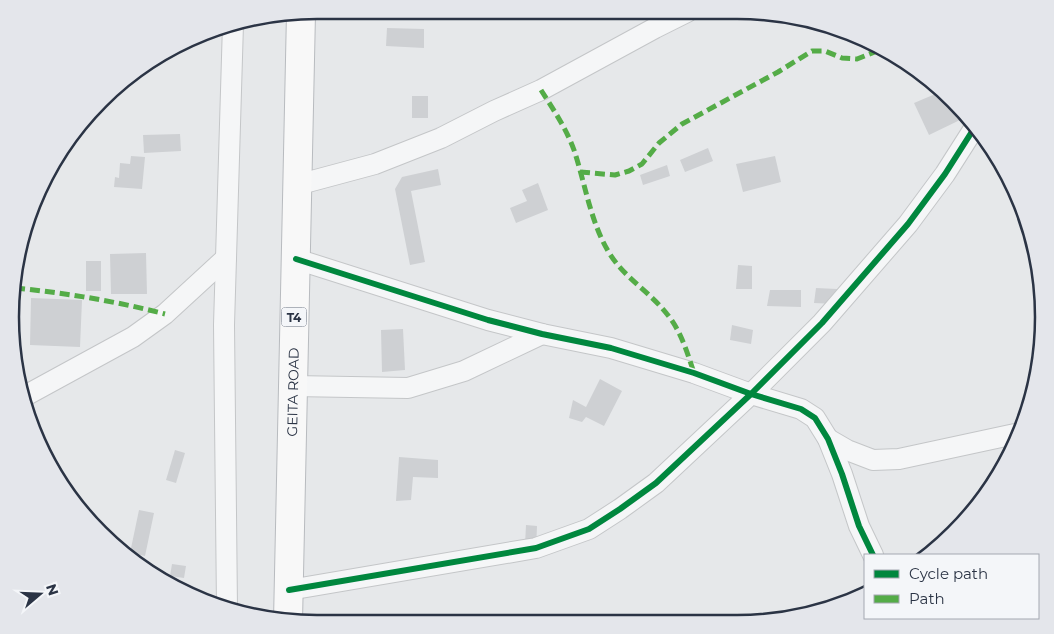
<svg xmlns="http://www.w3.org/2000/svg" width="1054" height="634" font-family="Montserrat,sans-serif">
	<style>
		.building { fill: #ced0d3 }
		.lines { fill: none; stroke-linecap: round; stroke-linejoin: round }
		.minor-casing { stroke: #c4c6c8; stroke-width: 22 }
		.trunk-casing { stroke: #b8bbbf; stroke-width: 30 }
		.minor { stroke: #f5f6f7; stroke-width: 20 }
		.trunk { stroke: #f8f8f8; stroke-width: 28 }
		.quiet { stroke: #54ac47; stroke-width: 5; stroke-dasharray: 10 5; stroke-linecap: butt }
		.cycleway-casing { stroke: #f4f6f9; stroke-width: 9 }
		.cycleway { stroke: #00873e; stroke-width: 6 }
		.labels { text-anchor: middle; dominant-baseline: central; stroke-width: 4; stroke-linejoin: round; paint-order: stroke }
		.shield { fill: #f4f6f9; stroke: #676e7b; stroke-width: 1 }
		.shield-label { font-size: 12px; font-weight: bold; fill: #2b3445 }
		.street-label { font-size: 14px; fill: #2b3445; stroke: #f4f6f9 }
		.rim { fill: none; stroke: #2b3445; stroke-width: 2.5 }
	</style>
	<rect width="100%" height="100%" fill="#e6e8ea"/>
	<!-- building -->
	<g class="building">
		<path d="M387 28 424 29V48L386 46Z"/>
		<path d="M940 92 955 109 960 120 929 135 914 103Z"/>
		<rect x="412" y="96" width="16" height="22"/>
		<path d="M180 134 181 151 144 153 143 135Z"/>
		<path d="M708 148 713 161 685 172 680 160Z"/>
		<path d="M131 156 145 157 142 189 114 187 115 177 119 178 120 163 130 164Z"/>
		<path d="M775 156 781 182 743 192 736 164Z"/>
		<path d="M667 165 670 176 643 185 640 175Z"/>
		<path d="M438 169 441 185 411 191 425 262 410 265 395 189 402 177Z"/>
		<path d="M538 183 548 210 516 223 510 208 527 201 522 190Z"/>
		<path d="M146 253 147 294H111L110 254Z"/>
		<rect x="86" y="261" width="15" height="30"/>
		<path d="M738 265 752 266V289H736Z"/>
		<path d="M816 288 837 289 836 304 814 303Z"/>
		<path d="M770 290H801V307L767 306Z"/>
		<path d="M31 298 82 300 80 347 30 345Z"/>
		<path d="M732 325 753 330 751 344 730 340Z"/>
		<path d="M403 329 405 370 382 372 381 330Z"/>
		<path d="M600 379 622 391 604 426 586 417 582 422 569 418 573 400 586 407Z"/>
		<path d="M175 450 185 453 176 483 166 480Z"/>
		<path d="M399 457 438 460V478L413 477 411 500 396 501Z"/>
		<path d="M139 510 154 513 145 556 130 553Z"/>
		<path d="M526 525 537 526 536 550 525 545Z"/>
		<path d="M172 564 186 566 184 578 170 576Z"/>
	</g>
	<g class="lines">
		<defs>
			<g id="minor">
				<path d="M297 184 308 182 375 164 441 138 494 111 541 90 655 28 687 12"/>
				<path d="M296 259 488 320 542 334 611 348 694 373 751 394 801 409 815 418 828 439 842 474 859 526 873 555"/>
				<path d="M293 386 408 388 464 371 542 334"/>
				<path d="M23 397 133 337 165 314 226 258"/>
				<path d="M828 439 847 450 873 460 899 459 1015 434"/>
				<path d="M289 590 536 548 589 529 620 509 656 483 751 394 822 323 908 224 945 174 973 130"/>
				<path d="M227 608 224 325 233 24"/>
			</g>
			<g id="trunk">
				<path id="s1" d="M288 621 301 13"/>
			</g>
		</defs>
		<!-- minor casing -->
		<use href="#minor" class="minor-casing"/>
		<!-- trunk casing -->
		<use href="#trunk" class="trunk-casing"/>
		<!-- minor -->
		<use href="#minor" class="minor"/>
		<!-- trunk -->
		<use href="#trunk" class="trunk"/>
		<!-- quiet -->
		<g class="quiet">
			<path d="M541 90C553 109 566 128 574 150 585 183 590 220 608 251 623 277 649 291 667 314 681 331 687 352 694 373"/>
			<path d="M580 172 615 175 629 171 642 164 659 143 682 124 778 72 812 51H825L842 58 857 59 882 49"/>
			<path d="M15 288C66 293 115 301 165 314"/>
		</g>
		<defs>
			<g id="cycleway">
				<path d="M296 259 488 320 542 334 611 348 694 373 751 394 801 409 815 418 828 439 842 474 859 526 873 555"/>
				<path d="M289 590 536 548 589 529 620 509 656 483 751 394 822 323 908 224 945 174 973 130"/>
			</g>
		</defs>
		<!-- cycleway casing -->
		<use href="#cycleway" class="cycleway-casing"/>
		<!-- cycleway -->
		<use href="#cycleway" class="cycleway"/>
	</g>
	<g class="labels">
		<!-- shield labels -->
		<rect class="shield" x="281.5" y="307.5" width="25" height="19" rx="4"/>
		<g class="shield-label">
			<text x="294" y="317">T4</text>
		</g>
		<!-- street labels -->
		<g class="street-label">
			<text stroke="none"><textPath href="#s1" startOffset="229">GEITA ROAD</textPath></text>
		</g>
	</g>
	<!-- crop -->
	<path d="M0 0H1054V634H0ZM317 19H737A298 298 0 0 1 1035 317V317A298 298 0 0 1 737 615H317A298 298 0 0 1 19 317V317A298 298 0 0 1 317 19Z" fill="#e4e6eb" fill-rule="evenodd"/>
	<path class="rim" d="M317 19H737A298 298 0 0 1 1035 317V317A298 298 0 0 1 737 615H317A298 298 0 0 1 19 317V317A298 298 0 0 1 317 19Z"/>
	<!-- legend -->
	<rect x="864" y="554" width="175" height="65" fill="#f4f6f9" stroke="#a4a8b1"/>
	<rect x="874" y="570" width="25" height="8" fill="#00873e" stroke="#a4a8b1"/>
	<text x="909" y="579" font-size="15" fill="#2b3445">Cycle path</text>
	<rect x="874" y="595" width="25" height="8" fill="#54ac47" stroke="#a4a8b1"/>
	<text x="909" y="604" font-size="15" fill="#2b3445">Path</text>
	<!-- north arrow -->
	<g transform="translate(40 594) rotate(71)" stroke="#f4f6f9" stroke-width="4" paint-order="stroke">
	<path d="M0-4L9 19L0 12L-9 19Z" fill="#2b3445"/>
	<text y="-8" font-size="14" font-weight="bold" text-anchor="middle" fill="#2b3445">N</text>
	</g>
</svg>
